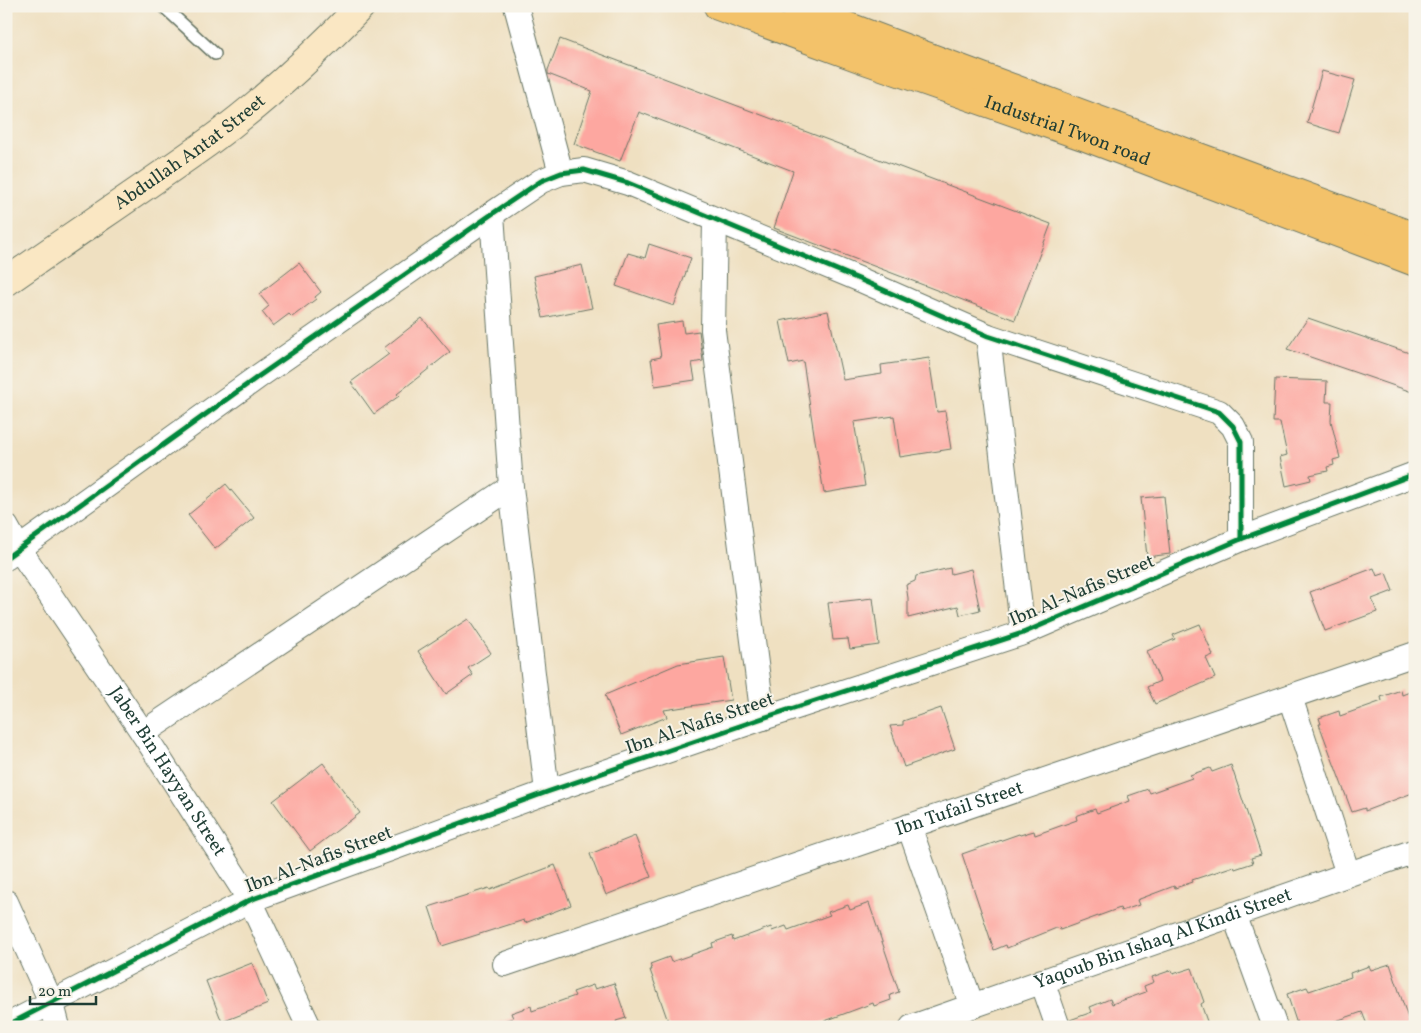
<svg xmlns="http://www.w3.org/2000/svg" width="1421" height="1033" font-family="Vollkorn,serif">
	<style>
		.building { fill: #fda7a0 }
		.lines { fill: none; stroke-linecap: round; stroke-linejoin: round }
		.lane-casing { stroke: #687665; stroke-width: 14 }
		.street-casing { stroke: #687665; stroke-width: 26 }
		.secondary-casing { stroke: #687665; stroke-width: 30 }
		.highway-casing { stroke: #687665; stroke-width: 30 }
		.lane { stroke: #fff; stroke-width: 11 }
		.street { stroke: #fff; stroke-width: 24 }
		.secondary { stroke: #fae7c3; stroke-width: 28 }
		.highway { stroke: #f3c26a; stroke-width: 28 }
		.cycleway-casing { stroke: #f7f3e8; stroke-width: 8 }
		.cycleway { stroke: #00873e; stroke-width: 5 }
		.labels { text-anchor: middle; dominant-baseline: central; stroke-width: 4; stroke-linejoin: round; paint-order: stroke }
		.street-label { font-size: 19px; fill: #1f3d34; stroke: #f7f3e8 }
	</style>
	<rect width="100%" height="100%" fill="#f7f3e8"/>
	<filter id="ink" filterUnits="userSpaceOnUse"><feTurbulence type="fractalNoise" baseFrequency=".02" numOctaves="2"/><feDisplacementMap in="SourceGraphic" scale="10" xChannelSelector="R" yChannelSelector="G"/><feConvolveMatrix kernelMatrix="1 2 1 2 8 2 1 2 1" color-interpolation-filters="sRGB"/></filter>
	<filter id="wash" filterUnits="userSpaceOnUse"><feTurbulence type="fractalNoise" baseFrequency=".0096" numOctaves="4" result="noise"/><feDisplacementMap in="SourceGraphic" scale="20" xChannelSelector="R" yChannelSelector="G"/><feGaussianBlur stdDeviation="1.12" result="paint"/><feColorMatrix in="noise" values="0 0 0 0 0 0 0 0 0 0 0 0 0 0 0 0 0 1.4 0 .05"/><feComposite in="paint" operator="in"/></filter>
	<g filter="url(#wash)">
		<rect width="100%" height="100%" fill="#efe0c1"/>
		<g id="blocks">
			<!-- building -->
			<g class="building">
				<path d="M560 39 1051 224 1015 320 774 228 793 171 639 112 620 161 574 144 592 91 548 74V70Z"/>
				<path d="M1322 71 1355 80 1339 133 1307 123Z"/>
				<path d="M649 244 691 258 674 306 616 286 628 253 645 258Z"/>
				<path d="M299 263 321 292 315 297 316 299 292 317 289 314 273 326 262 312 269 306 259 294Z"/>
				<path d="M582 265 592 308 543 318 534 276Z"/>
				<path d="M828 311 843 380 882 374 881 365 929 358 937 412 945 411 951 449 900 457 894 416 854 422 865 486 824 493 814 434 803 361 789 364 780 321Z"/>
				<path d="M422 318 450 352 397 394 399 396 374 414 351 382 389 354 384 348Z"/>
				<path d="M1308 318 1415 355V393L1287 349Z"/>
				<path d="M682 321 684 333 699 331 703 361 692 363 695 380 655 386 651 359 661 357 656 325Z"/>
				<path d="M1275 379 1327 381 1326 402H1332L1331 421 1340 458 1333 460 1334 465 1327 467 1328 471 1310 475 1311 480 1286 486 1280 457 1287 455 1280 422H1273Z"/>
				<path d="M226 484 254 518 215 549 188 515Z"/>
				<path d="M1164 496 1170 554 1147 557 1141 498Z"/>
				<path d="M950 568 951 574 971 569 980 610 960 615 958 606 908 618V598L906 585 915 581 916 576Z"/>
				<path d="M1374 568 1377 576 1386 573 1393 591 1372 599 1377 612 1325 631 1310 592Z"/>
				<path d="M873 598 879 645 850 649 848 639 833 640 828 603Z"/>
				<path d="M468 619 491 653 468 668 473 675 446 694 418 651Z"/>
				<path d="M1200 624 1213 655 1206 658 1215 678 1155 704 1147 687 1160 681 1147 651 1175 639 1173 635Z"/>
				<path d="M724 657 731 700 664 710 667 717 621 735 605 695 678 664Z"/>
				<path d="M1401 690 1402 695 1415 690V792L1365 811V808L1352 812 1319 724H1321L1319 718 1339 711 1340 716 1382 701 1381 697Z"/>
				<path d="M941 708 955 749 904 767 890 726 903 725V721Z"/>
				<path d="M323 763 360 813 310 851 273 801Z"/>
				<path d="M1231 765 1261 855 1251 858 1253 863 1235 869 1234 866 1192 880 1193 882 1175 888 1174 886 1137 900 1139 905 1121 911 1120 908 1060 930 1059 927 1007 948 1006 945 994 950 962 854 1019 834 1020 835 1034 831 1035 835 1077 820 1076 816 1095 809 1097 813 1130 801 1128 796 1148 789 1150 793 1192 778 1190 775 1210 768 1212 772Z"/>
				<path d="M635 836 651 877 606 895 590 854Z"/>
				<path d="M555 865 571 905 525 923 524 920 442 946 429 907 489 888 490 890Z"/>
				<path d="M869 903 899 992 890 995 891 1000 874 1006 873 1003 809 1027H670L650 970H652L650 964 669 957 671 962 713 947 712 943 732 936 733 941 771 927 772 931 786 926 788 930 830 915 828 912 848 905 850 910Z"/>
				<path d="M252 963 268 1004 222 1022 206 981Z"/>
				<path d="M1390 964 1411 1027H1368L1362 1012 1330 1023 1332 1027H1298L1287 994 1307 987 1309 991 1351 977 1350 973 1369 966 1371 970Z"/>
				<path d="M1192 968 1204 1002 1201 1004 1209 1027H1071L1070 1020 1092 1012 1090 1007 1110 999 1112 1004 1146 992 1144 986 1154 982 1152 977 1172 970 1173 974Z"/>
				<path d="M614 983 626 1018 616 1021 618 1027H495L494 1024 513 1018 511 1013 531 1006 532 1011 575 996 573 992 593 985 595 989Z"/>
			</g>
		</g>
	</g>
	<g filter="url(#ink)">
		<use href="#blocks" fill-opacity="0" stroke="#687665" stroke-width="1"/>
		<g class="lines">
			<defs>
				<path id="lane" d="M163 6 215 54"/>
				<g id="street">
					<path d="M516 6 561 173"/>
					<path d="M492 214 511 487 547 792"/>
					<path d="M715 220 713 330 763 718"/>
					<path d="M988 336 1023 633"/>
					<path id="s1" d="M6 526 19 549 143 733 250 900 309 1027"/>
					<path d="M6 558 259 376 492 214 541 181 561 173 584 170 628 183 861 280 988 336 1219 412 1233 426 1241 442V539"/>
					<path d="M1290 697 1348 874"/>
					<path d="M143 733 511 487"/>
					<path d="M909 826 972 1006"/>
					<path d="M6 902 52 1004 58 1027"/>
					<path d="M1234 914 1275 1027"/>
					<path id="s2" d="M505 964 1415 654"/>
					<path d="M1042 981 1058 1027"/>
					<path d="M6 1026 250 900 547 792 763 718 1023 633 1241 539 1415 474"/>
					<path id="s3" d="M912 1027 1415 851"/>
				</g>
				<g id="secondary">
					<path id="s4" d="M6 282C73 235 141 190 207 143 262 103 314 55 361 6"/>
				</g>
				<g id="highway">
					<path id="s5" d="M718 6 865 60 1083 136 1415 262"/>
					<path d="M794 6C1000 85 1208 160 1415 237"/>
				</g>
			</defs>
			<!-- lane casing -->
			<use href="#lane" class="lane-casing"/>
			<!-- street casing -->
			<use href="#street" class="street-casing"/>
			<!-- secondary casing -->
			<use href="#secondary" class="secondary-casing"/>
			<!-- highway casing -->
			<use href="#highway" class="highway-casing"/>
			<!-- lane -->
			<use href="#lane" class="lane"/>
			<!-- street -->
			<use href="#street" class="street"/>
			<!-- secondary -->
			<use href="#secondary" class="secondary"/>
			<!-- highway -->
			<use href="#highway" class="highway"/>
			<defs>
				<g id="cycleway">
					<path d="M6 558 259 376 492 214 541 181 561 173 584 170 628 183 861 280 988 336 1219 412 1233 426 1241 442V539"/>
					<path d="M6 1026 250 900 547 792 763 718 1023 633 1241 539 1415 474"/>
				</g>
			</defs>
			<!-- cycleway casing -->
			<use href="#cycleway" class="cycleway-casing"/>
			<!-- cycleway -->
			<use href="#cycleway" class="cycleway"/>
		</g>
	</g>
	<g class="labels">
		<!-- street labels -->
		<g class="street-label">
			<text stroke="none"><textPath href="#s5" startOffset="371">Industrial Twon road</textPath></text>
			<text stroke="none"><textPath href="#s4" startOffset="225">Abdullah Antat Street</textPath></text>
			<text transform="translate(1082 591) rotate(-23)">Ibn Al-Nafis Street</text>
			<text transform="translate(700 724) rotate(-19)">Ibn Al-Nafis Street</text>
			<text stroke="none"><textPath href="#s1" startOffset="294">Jaber Bin Hayyan Street</textPath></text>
			<text stroke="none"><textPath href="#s2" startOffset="480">Ibn Tufail Street</textPath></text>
			<text transform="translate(319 860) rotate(-21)">Ibn Al-Nafis Street</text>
			<text stroke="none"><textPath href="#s3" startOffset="266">Yaqoub Bin Ishaq Al Kindi Street</textPath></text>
		</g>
	</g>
	<!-- margin -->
	<rect width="1421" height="1033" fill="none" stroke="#f7f3e8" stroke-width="25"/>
	<!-- scale -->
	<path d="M30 996v8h66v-8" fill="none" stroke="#1f3d34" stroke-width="2.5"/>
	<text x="38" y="996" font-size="15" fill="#1f3d34" stroke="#f7f3e8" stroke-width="4" paint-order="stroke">20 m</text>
</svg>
